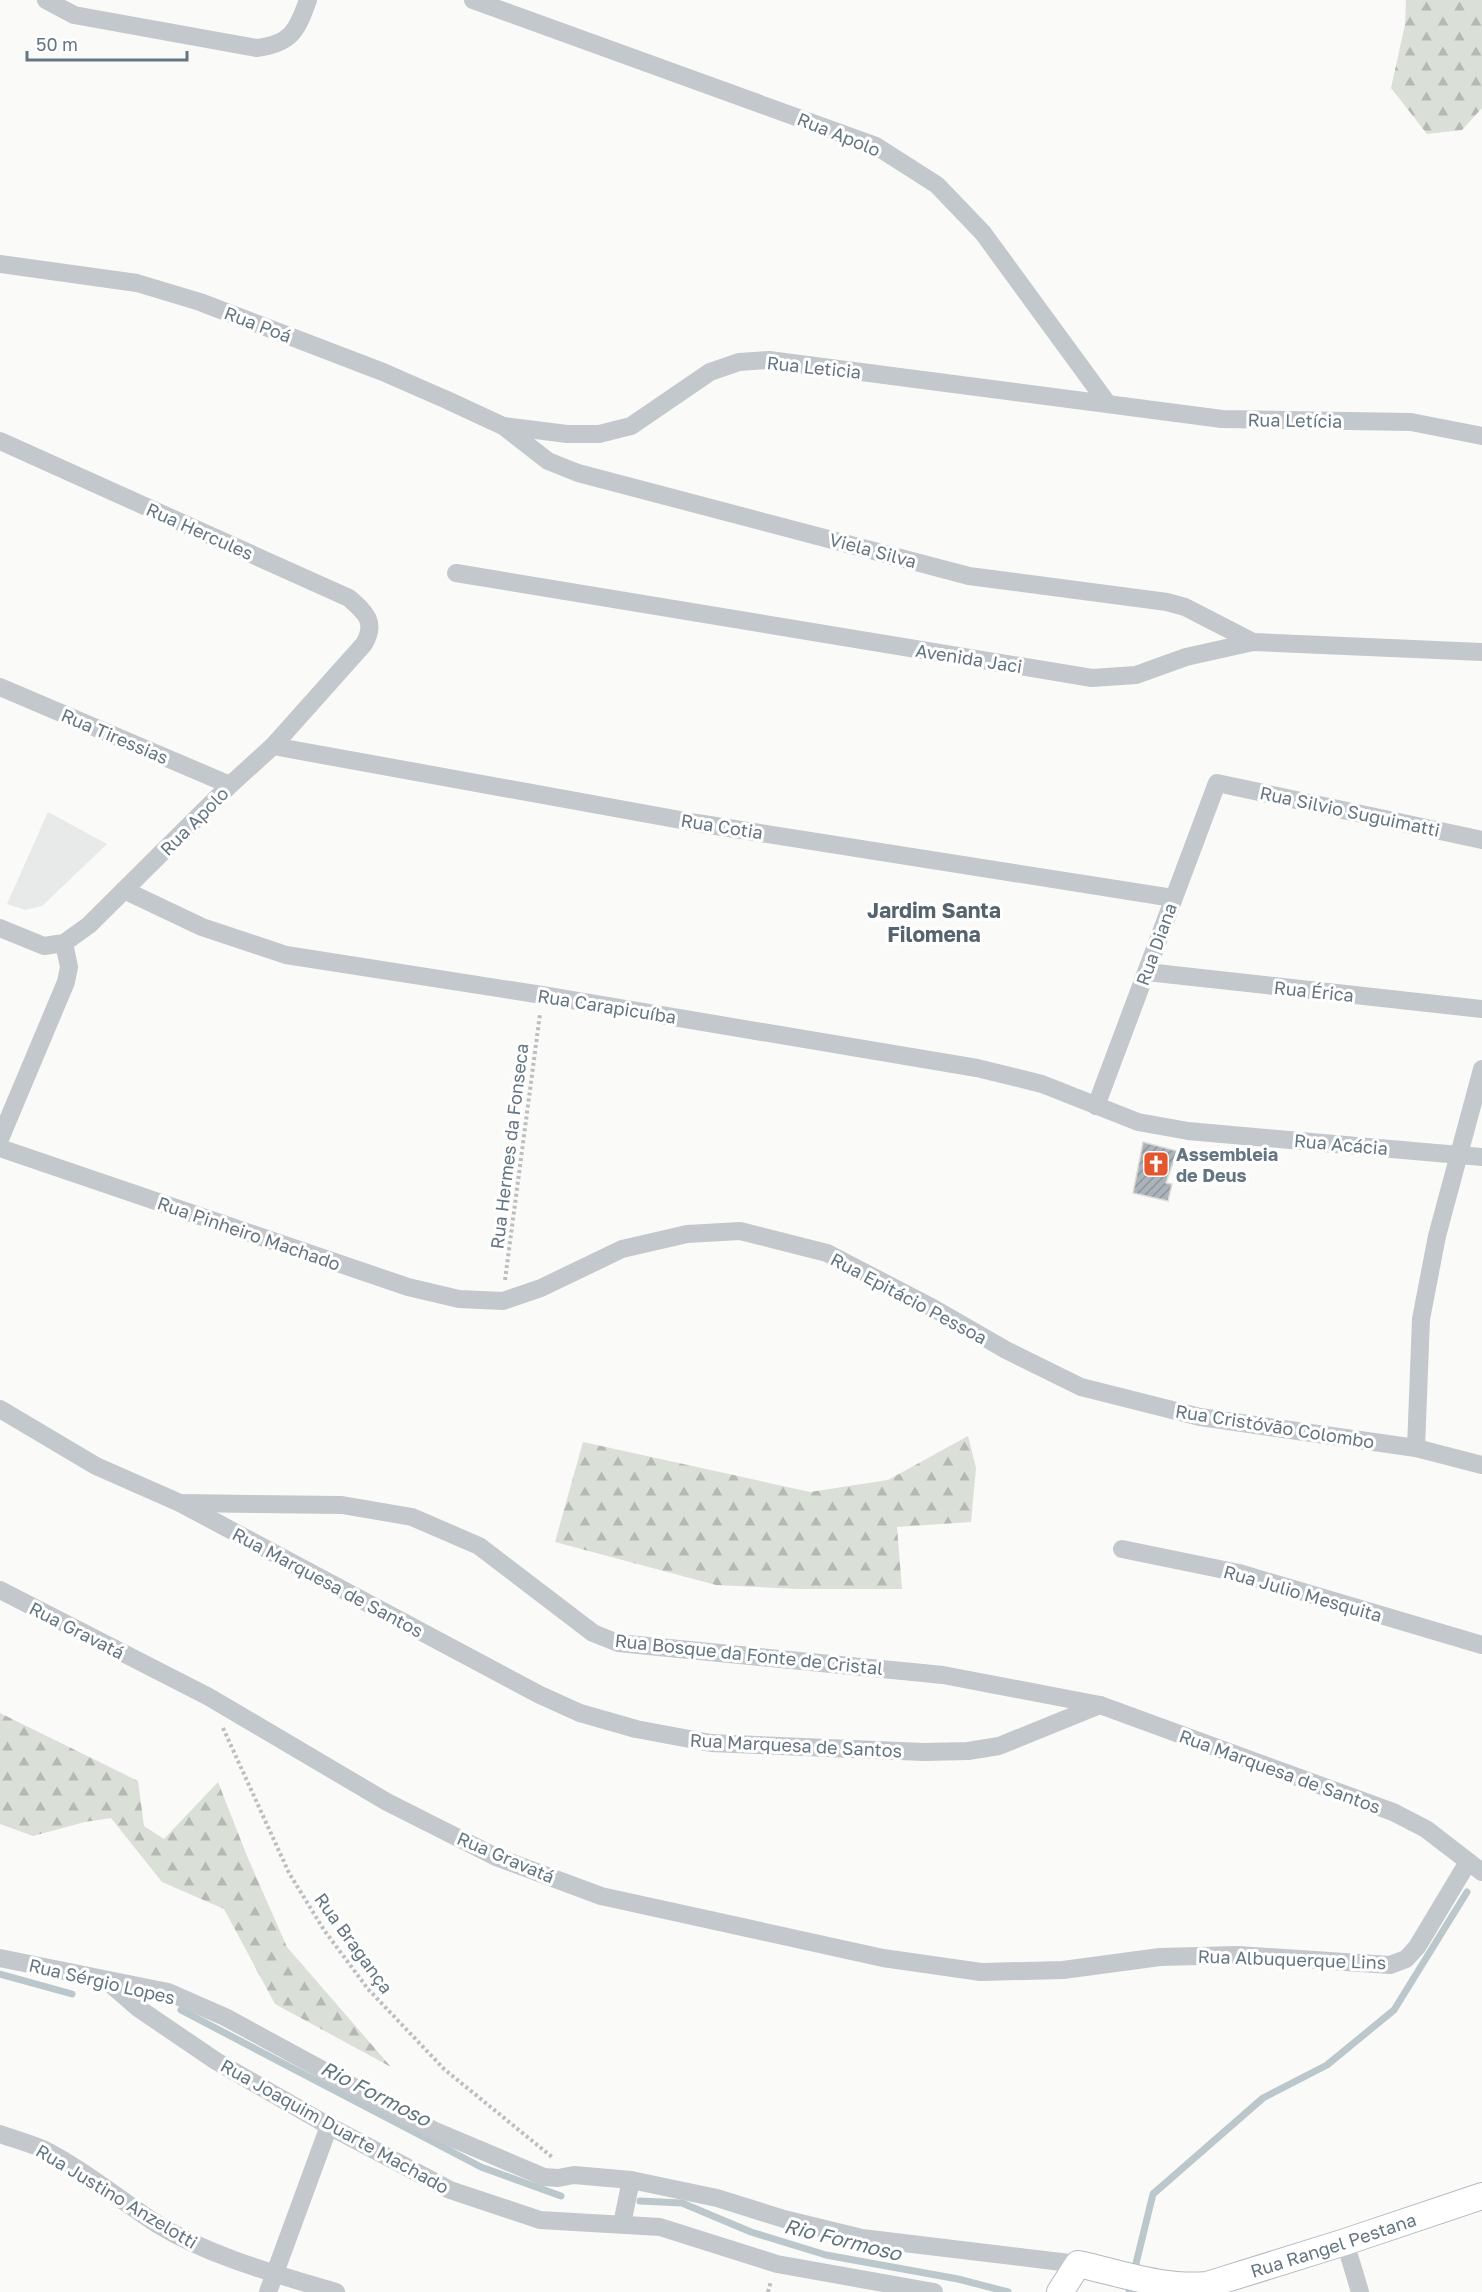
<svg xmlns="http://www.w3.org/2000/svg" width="1482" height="2292" font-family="'Golos Text',sans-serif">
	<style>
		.built { fill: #e8e9e9 }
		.forest { fill: url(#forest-firs) }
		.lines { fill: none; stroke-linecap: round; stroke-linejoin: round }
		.stream { stroke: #bbc7cb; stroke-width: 7 }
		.building { fill: url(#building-hatch); stroke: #dcdcda; stroke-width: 1.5 }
		.secondary-casing { stroke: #b3babf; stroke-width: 28 }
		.path { stroke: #bbbfc2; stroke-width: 4; stroke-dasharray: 3 3; stroke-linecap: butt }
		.street { stroke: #c3c8cc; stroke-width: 18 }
		.secondary { stroke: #fff; stroke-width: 26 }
		.labels { text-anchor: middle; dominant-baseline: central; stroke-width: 6; stroke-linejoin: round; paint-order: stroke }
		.street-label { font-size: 18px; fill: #657683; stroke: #fff }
		.poi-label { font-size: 18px; font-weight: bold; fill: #657683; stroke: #fff; text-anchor: start }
		.water-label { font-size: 20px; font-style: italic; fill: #60757c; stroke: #fff }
		.quarter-label { font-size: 21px; font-weight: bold; fill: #57646e; stroke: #fff }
	</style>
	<defs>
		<pattern id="forest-firs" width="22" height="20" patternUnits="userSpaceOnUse" patternTransform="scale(1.5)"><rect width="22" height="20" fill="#dadfd7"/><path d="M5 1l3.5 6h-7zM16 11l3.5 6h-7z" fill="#b4b9b4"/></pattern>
		<pattern id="building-hatch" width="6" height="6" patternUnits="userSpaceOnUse" patternTransform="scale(1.5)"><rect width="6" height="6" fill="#aab3b9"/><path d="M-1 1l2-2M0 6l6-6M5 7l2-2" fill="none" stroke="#8e969c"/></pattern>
	</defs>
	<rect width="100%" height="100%" fill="#fafaf8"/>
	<!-- built -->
	<path class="built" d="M48 812 107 844 42 906 25 910 7 904Z"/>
	<!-- forest -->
	<g class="forest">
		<path d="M1406 0H1482V108L1462 130 1427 134 1391 88 1405 25Z"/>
		<path d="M968 1436 976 1468 971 1522 897 1527 902 1589H797L716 1585 555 1542 583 1442 810 1492 888 1480Z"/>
		<path d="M0 1713 138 1781 144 1826 164 1839 218 1782 247 1856 287 1947 391 2067 275 2004 224 1909 162 1882 111 1818 85 1822 33 1836 0 1824Z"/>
	</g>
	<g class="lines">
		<!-- stream -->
		<g class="stream">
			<path d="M0 1974 72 1994"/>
			<path d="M181 2010 481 2167 561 2196"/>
			<path d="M640 2201 682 2203 751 2232 826 2255 958 2279 1008 2292"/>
			<path d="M1129 2292 1153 2194 1263 2098 1327 2065 1394 2010 1467 1892"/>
		</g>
	</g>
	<!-- building -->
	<path class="building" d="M1143 1142 1177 1151 1166 1183 1172 1184 1168 1201 1133 1193Z"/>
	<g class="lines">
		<defs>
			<g id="secondary">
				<path id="s1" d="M1060 2292 1078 2264C1120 2273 1163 2289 1207 2285L1345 2242 1482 2196"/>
			</g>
		</defs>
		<!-- secondary casing -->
		<use href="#secondary" class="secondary-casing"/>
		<!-- path -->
		<g class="path">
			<path d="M505 1280 540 1014"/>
			<path d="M223 1728 289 1873 324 1930 368 1989 444 2069 552 2157"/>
			<path d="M768 2292 771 2281"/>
		</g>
		<!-- street -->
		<g class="street">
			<path d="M46 0 74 15 256 48C291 44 297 31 308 0"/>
			<path d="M473 0 876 146 937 185 983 233 1108 404"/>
			<path d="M0 264 137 283 200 302 383 372 447 400 503 426 548 461 578 473 969 576 1167 602 1185 607 1253 642"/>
			<path d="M504 426 567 434H599L631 426 710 372 739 362 769 360 1222 419 1411 422 1482 436"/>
			<path d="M0 441 349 598C365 612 377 622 364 644L273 746 230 785 89 925 64 943 44 946 0 928"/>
			<path d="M456 573 1092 678 1136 675 1186 657 1253 642 1482 652"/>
			<path d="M0 687 230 785"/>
			<path d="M273 746 697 823 1173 898"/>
			<path d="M124 890 202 927 286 955 542 995 977 1068 1042 1084 1138 1122 1188 1131 1482 1157"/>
			<path d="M1147 972 1482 1009"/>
			<path d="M1096 1106 1217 783 1482 840"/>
			<path d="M0 1139 66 982 69 967 64 943"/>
			<path d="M0 1148 408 1287 459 1299 503 1301 541 1288 622 1249 687 1234 740 1231 827 1253 933 1308 1006 1350 1081 1387 1200 1417 1416 1448 1482 1465"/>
			<path d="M0 1409 96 1466 180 1503 540 1695 580 1713 636 1729 711 1743 924 1752 968 1751 999 1746 1100 1705"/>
			<path d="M1416 1448 1421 1319 1437 1236 1482 1069"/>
			<path d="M180 1503 342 1505 412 1517 479 1546 593 1633 618 1643 943 1675 1100 1705 1393 1812 1426 1829 1482 1872"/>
			<path d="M1122 1549 1239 1573 1482 1645"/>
			<path d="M0 1590 209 1697 387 1802 496 1857 601 1896 883 1958 981 1972 1063 1970 1160 1957 1238 1955 1390 1965 1406 1959 1417 1947 1468 1862"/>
			<path d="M0 1958 168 1992 225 2017 433 2130 544 2177 558 2178 574 2175 631 2180 717 2198 784 2219 862 2238 1078 2264"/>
			<path d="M108 1982 138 2008 216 2061 329 2126 450 2190 540 2220 660 2227 777 2264 934 2292"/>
			<path d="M0 2134C14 2139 29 2143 43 2149 84 2170 119 2199 157 2224 211 2257 276 2274 336 2292"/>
			<path d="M622 2224 631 2180"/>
			<path d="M1345 2242 1360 2292"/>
			<path d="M268 2292 329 2126"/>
		</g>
		<!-- secondary -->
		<use href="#secondary" class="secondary"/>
	</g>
	<!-- icons -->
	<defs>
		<symbol id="church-square" viewBox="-11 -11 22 22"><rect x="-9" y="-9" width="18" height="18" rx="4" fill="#e4572e" stroke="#fff"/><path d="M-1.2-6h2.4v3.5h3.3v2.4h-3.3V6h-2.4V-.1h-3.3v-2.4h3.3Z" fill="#fff"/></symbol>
	</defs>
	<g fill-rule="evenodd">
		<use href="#church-square" x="1141" y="1149" width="30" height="30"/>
	</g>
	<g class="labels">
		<!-- street labels -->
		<g class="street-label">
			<text transform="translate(839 134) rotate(22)">Rua Apolo</text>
			<text transform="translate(258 324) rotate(21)">Rua Poá</text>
			<text transform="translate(814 367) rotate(6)">Rua Leticia</text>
			<text transform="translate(1295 420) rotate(1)">Rua Letícia</text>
			<text transform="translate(200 531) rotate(24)">Rua Hercules</text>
			<text transform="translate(873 550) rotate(15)">Viela Silva</text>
			<text transform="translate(969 658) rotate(9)">Avenida Jaci</text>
			<text transform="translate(115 736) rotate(23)">Rua Tiressias</text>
			<text transform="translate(1350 811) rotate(12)">Rua Silvio Suguimatti</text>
			<text transform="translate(194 821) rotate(-45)">Rua Apolo</text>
			<text transform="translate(722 826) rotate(9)">Rua Cotia</text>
			<text transform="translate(1156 944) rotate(-70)">Rua Diana</text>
			<text transform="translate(1314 991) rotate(6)">Rua Érica</text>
			<text transform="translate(607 1006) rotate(9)">Rua Carapicuíba</text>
			<text transform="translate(1341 1144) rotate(5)">Rua Acácia</text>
			<text transform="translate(509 1146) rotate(-83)">Rua Hermes da Fonseca</text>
			<text transform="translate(249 1233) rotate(19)">Rua Pinheiro Machado</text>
			<text transform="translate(909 1298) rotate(28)">Rua Epitácio Pessoa</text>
			<text transform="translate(1275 1426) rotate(9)">Rua Cristóvão Colombo</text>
			<text transform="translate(328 1582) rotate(28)">Rua Marquesa de Santos</text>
			<text transform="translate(1303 1593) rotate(16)">Rua Julio Mesquita</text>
			<text transform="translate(77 1630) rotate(27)">Rua Gravatá</text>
			<text transform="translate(749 1654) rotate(6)">Rua Bosque da Fonte de Cristal</text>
			<text transform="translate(796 1745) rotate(3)">Rua Marquesa de Santos</text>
			<text transform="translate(1280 1771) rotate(20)">Rua Marquesa de Santos</text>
			<text transform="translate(506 1857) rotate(23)">Rua Gravatá</text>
			<text transform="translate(354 1943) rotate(54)">Rua Bragança</text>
			<text transform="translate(1292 1959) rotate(2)">Rua Albuquerque Lins</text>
			<text transform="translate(102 1981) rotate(13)">Rua Sérgio Lopes</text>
			<text transform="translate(335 2126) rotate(29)">Rua Joaquim Duarte Machado</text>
			<text transform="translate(117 2196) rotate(31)">Rua Justino Anzelotti</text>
			<text stroke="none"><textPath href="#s1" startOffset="297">Rua Rangel Pestana</textPath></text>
		</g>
		<!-- poi labels -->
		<g class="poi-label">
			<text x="1176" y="1154">Assembleia<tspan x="1176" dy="21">de Deus</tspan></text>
		</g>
		<!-- water labels -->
		<g class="water-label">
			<text transform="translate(376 2093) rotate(27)">Rio Formoso</text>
			<text transform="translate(843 2239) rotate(14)">Rio Formoso</text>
		</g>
		<!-- quarter labels -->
		<g class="quarter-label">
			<text x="934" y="910">Jardim Santa<tspan x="934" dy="24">Filomena</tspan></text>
		</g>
	</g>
	<!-- scale -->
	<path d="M27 51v9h160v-9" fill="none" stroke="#657683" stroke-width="3"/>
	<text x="36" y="51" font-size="18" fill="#657683" stroke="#ffffff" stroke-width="4.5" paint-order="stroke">50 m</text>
</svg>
